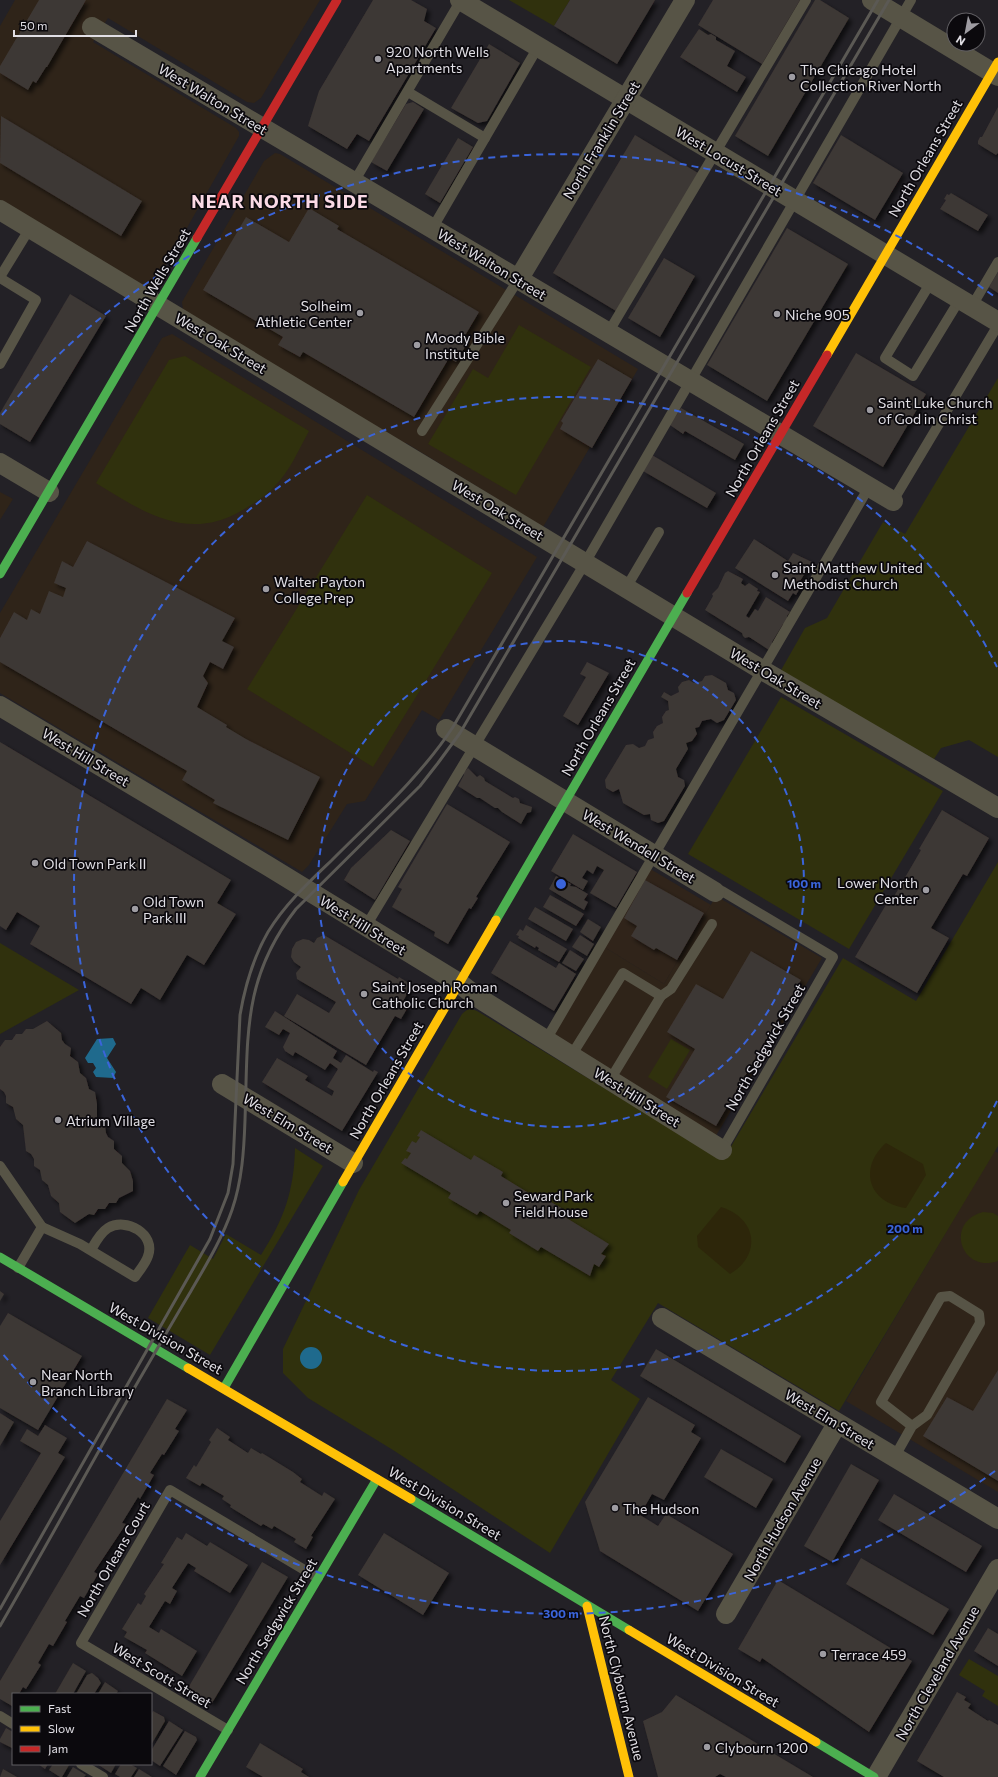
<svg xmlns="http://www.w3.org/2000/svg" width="998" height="1777" font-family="Commissioner,sans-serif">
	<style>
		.industrial { fill: #30241a }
		.education { fill: #2f2419 }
		.green { fill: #30310d }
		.sand { fill: #2d260a }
		.water { fill: #1f6a8d }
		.building { fill: #3e3734; filter: url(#shadow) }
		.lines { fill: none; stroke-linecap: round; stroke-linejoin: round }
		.lane { stroke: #575446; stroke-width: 10 }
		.street { stroke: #575446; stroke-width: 20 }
		.fast { stroke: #4caf50; stroke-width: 9 }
		.slow { stroke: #ffc107; stroke-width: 9 }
		.jam { stroke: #c62828; stroke-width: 9 }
		.rail { stroke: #5b5954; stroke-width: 3 }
		.ring { fill: none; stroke: #3a64da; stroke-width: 2; stroke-dasharray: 7 5 }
		.poi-dot { fill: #9e9ca2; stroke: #0b090d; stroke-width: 1.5 }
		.labels { text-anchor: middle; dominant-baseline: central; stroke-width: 3.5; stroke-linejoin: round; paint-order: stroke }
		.poi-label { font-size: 14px; fill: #e1dfe5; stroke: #0b090d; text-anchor: start }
		.street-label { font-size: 14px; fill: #e1dfe5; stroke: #0b090d }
		.district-label { font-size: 18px; font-weight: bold; letter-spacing: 1px; fill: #fad9e5; stroke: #0b090d }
		.centre { fill: #3a64da; stroke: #0b090d; stroke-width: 2 }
		.ring-label { font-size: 12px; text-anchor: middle; font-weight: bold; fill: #3a64da; stroke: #0b090d; stroke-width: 3.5; stroke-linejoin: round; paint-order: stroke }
	</style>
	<defs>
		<filter id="shadow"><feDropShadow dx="3.5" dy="3.5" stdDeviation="2" flood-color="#0009"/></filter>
	</defs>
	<rect width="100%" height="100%" fill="#232126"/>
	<!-- industrial -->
	<path class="industrial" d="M647 867 711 905 664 984 601 945Z"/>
	<!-- education -->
	<g class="education">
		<path d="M15 0H320L261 98 254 103 247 102 108 18 93 42 236 128 239 132V136L158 279 150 286H142L0 200V26Z"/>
		<path d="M275 153 280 154 638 369 592 448 590 447 543 527 406 443 404 444 183 310 182 302 264 161Z"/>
		<path d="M172 334 537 557 439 720 422 710 365 801 347 804 309 865 302 872 0 693V613L162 338Z"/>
		<path d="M0 492 13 499 0 520Z"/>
		<path d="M716 896 822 958 714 1139 549 1034 601 945 664 984Z"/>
		<path d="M994 1151 998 1153V1492L846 1401Z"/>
	</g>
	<!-- green -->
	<g class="green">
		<path d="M509 0H570L554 26Z"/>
		<path d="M519 325 591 367 516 495 428 444 473 369 488 378Z"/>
		<path d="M185 356 309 431C299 449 290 471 275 486 266 496 253 504 241 511 187 542 143 512 96 483L169 360Z"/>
		<path d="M998 378V757L969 740 941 748 934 759 780 672 805 628 827 618 883 522 905 534Z"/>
		<path d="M367 495 492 573 373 767 247 689Z"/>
		<path d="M781 697 943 791 849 949 688 854Z"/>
		<path d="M998 862V1146L839 1411 658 1303 611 1380 640 1399 550 1553 393 1450 308 1398 283 1373V1349L359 1190 462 1014C467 1009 470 1008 477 1011L723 1160 843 958 916 1001Z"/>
		<path d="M0 943 79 990 0 1034Z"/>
		<path d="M671 1039 690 1050 667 1089 648 1077Z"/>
		<path d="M295 1148 323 1166 210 1355 148 1318 190 1245 213 1259 226 1234 261 1255C284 1219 294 1191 295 1148Z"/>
		<path d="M983 1212 993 1213 998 1216V1261C961 1274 944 1222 983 1212Z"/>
		<path d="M969 1659 998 1676V1706L982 1696 985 1691 959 1675Z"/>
	</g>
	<!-- sand -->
	<g class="sand">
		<path d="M886 1143 923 1164 926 1175 906 1208C868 1203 858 1168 886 1143Z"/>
		<path d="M721 1207C757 1218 762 1255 730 1274L698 1247 697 1236Z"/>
	</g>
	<!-- water -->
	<g class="water">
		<path d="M113 1038 116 1044 107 1058 116 1072 113 1078 96 1077 93 1072 96 1068 93 1063H88L85 1058 97 1039Z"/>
		<circle cx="311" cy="1358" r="11"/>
	</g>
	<!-- building -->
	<g class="building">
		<path d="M39 0H86L47 67H46L36 83 33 81 28 90 0 73V66Z"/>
		<path d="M373 0H411L427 9 424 21 436 28 369 141 357 134 347 149 308 126 319 91Z"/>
		<path d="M570 0H655L617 64 554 26Z"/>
		<path d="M713 0H800L762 64 698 25Z"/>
		<path d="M815 0H820L849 18 768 156 735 136Z"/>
		<path d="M699 29 708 35 711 34 716 37V40L735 51 727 66 746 77 737 92 680 57Z"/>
		<path d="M489 44 520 63 487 121 478 123 451 108Z"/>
		<path d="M413 102 424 109 387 171 371 162 406 104Z"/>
		<path d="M998 107V153L996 155 978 144V141L980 137H982Z"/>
		<path d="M1 116 142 201 121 236 0 163Z"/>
		<path d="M635 135 698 173 616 311 553 273Z"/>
		<path d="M841 135 903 173 875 220 813 183Z"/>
		<path d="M458 138 473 147 440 203 425 194Z"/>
		<path d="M951 193 988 215 978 231 940 209 946 200 944 199 947 194 949 195Z"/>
		<path d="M309 208 339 226 337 229 479 312 463 339 468 342 456 362 449 358 414 417 303 352 300 357 278 345 283 337 203 290 246 217 289 242Z"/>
		<path d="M787 228 848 264 767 401 707 365Z"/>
		<path d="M664 258 695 276 660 337 628 318Z"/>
		<path d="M998 272V293L989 287Z"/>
		<path d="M70 294 106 316 30 442 0 424V413Z"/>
		<path d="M856 353 926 394 883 467 813 426Z"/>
		<path d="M598 359 632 379 592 448 560 429 563 423 561 421Z"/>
		<path d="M681 408 744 444 735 460 685 431 683 434 670 425Z"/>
		<path d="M652 455 716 493 707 508 643 471Z"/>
		<path d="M754 539 788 561 793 553 812 562 800 581 803 583 796 595 793 593 788 601 735 568Z"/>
		<path d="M87 541 235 618 222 641 234 647 223 669 210 662 203 676 208 683 197 707 227 725 226 727 246 739 320 777 288 840 213 803 215 800 182 780 187 771 0 662V638L14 612 27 620 31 609 40 614 49 591 63 597 66 588 54 583 62 561 73 567Z"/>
		<path d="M728 571 743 579 741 583 745 586 749 583 758 589 757 591 760 592 746 616 749 618 755 609 758 611 766 597 790 612 787 616 788 620 786 624H783L772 642V646L769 650 749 637 745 638 743 636 742 633 705 610 713 596 712 594 718 588 725 573Z"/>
		<path d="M587 662 609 673 578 725 563 716 586 677 580 674Z"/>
		<path d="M712 675 726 683 728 690 734 693 736 700 724 720 717 723 711 719 702 721 699 727 695 728 697 734 692 741 686 743 688 749 676 769 678 777 684 780 685 786 664 821 658 823 651 820 650 814 644 815 623 803 619 789 613 792 606 788 605 780 626 745 633 744 639 748 645 746 648 740 654 738 653 732 657 726 663 723 662 717 666 711 669 710 668 701 661 697 664 692 671 696 679 692 678 687 682 682 689 680 694 683 702 681 705 676Z"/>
		<path d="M0 742 231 880 217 903 236 914 204 965 187 955 160 1000 141 988 131 1004 30 944 40 926 17 912 6 930 0 926Z"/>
		<path d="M468 768 477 777 480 775 484 778 485 781 513 798 515 797 519 799 520 803 532 807 531 812 527 813 521 824 502 812 498 808H495L480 798H477L458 786 464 775 463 773Z"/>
		<path d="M447 804 510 842 476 897 478 898 471 909 469 908 448 944 434 936 435 932 392 907 402 889 398 887Z"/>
		<path d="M942 810 989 838 967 876 963 874 931 928 949 938 917 993 855 957 887 903 889 905 921 850 919 849Z"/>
		<path d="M391 830 410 841 375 900 344 880 351 868Z"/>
		<path d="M573 834 637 872 616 908 590 893 604 870 597 866 593 874 587 870 582 878 588 881 583 890 551 871Z"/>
		<path d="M556 876 571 884 570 886 576 887 588 894 584 900 588 902 584 910 549 889Z"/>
		<path d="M645 880 704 913 677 960 656 948 654 950 631 936 637 926 624 918Z"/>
		<path d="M550 895 584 914 576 926 543 907Z"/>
		<path d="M535 907 573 929 566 941 528 919Z"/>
		<path d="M588 919 601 927 593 941 580 932Z"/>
		<path d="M526 925 567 949 559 962 538 950 539 948 536 946 535 948 518 938 519 936 516 935 520 929 523 931Z"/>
		<path d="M324 935 398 979 399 977 412 985 402 1003 408 1007 401 1019 395 1016 366 1065 284 1016 297 994 329 1013 336 1002 297 979 296 973 301 967 294 962 291 957 292 949 296 942 303 939 309 940 314 943 317 938Z"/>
		<path d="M580 935 594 944 587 956 572 947Z"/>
		<path d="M510 941 556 968 559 963 576 974 554 1011 491 973Z"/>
		<path d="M570 950 584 959 576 971 562 963Z"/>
		<path d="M751 951 801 980 716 1126 666 1097 695 1049 667 1032 696 984 723 999Z"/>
		<path d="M275 1011 337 1051 333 1058 341 1063 346 1055 373 1072 374 1070 378 1072 342 1131 262 1082 277 1058 308 1076 305 1080 332 1096 334 1091 327 1087 338 1069 330 1063 325 1070 295 1052 293 1056 285 1051 283 1047 290 1033 283 1029 279 1035 265 1027Z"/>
		<path d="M47 1021 61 1033 62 1040 65 1044 71 1048 70 1056 78 1062 80 1073 86 1078 89 1089 95 1092 97 1104V1118L99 1122 105 1125 106 1133 108 1137 114 1141V1149L122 1156V1163L130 1171 133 1181V1191L119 1198 116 1203H109L105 1209H98L94 1215 89 1214 75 1223 60 1212 59 1203 51 1196 48 1185 42 1180 40 1170 34 1166V1159L31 1154 26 1151 23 1125 16 1119 13 1107 6 1103V1096L4 1092 0 1089V1047L5 1040H12L16 1034H22L26 1029H33Z"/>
		<path d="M421 1130 471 1160 474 1155 503 1172 501 1176 532 1195 534 1192 563 1209 560 1214 609 1244 601 1254 606 1256 599 1267 594 1264 590 1276 541 1247 538 1251 509 1233 511 1230 480 1211 477 1215 448 1198 451 1193 401 1163 405 1158 407 1159 411 1153 406 1151 412 1141 416 1143 420 1137 417 1136Z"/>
		<path d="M0 1291 4 1294 0 1301Z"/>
		<path d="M8 1313 82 1356 38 1430 0 1408V1326Z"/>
		<path d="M656 1349 801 1436 785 1463 640 1376Z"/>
		<path d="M998 1370V1481L923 1436 947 1397 973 1411Z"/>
		<path d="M648 1397 695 1425 691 1432 701 1438 664 1500 652 1494 640 1515 658 1526 666 1514 733 1554 698 1611 600 1551 585 1502Z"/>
		<path d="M167 1399 187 1410 175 1429 179 1431 164 1455 162 1454 150 1473 154 1475 140 1499 138 1497 122 1523 126 1524 94 1572 98 1574 84 1598 80 1596 65 1621 67 1622 53 1646 49 1644 38 1663 41 1665 26 1689 23 1687 19 1694H13L12 1706 0 1699V1681Z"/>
		<path d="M0 1413 14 1422 0 1446Z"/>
		<path d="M45 1425 67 1438 58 1453 65 1457 0 1565V1521L41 1453 20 1441 27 1429 38 1436Z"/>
		<path d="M217 1428 230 1437 228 1440 248 1453 251 1448 261 1454 262 1453 293 1472 302 1479 300 1482 322 1496 324 1492 335 1499 311 1536 313 1537 306 1549 294 1542 296 1539 274 1526 272 1529 263 1524 261 1526 230 1507 231 1505 222 1499 224 1496 202 1483 200 1486 186 1478 194 1465 196 1467 211 1442 209 1440Z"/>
		<path d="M721 1449 773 1479 756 1508 704 1477Z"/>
		<path d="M851 1464 879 1480 832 1562 804 1546Z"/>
		<path d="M894 1494 982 1546 966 1572 878 1520Z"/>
		<path d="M186 1533 207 1546 210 1542 248 1565 230 1593 194 1571 196 1568 188 1563 172 1588 177 1591 170 1604 165 1601 149 1627 159 1633 161 1629 197 1651 182 1676 145 1653 147 1650 124 1637 127 1632 122 1629 138 1603 141 1605 146 1596 144 1594 164 1564 161 1563 177 1537 182 1540Z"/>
		<path d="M384 1533 449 1573 423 1615 358 1575Z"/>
		<path d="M861 1558 949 1609 933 1635 846 1584Z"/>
		<path d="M262 1562 288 1577 212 1703 188 1688Z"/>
		<path d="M778 1580 912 1661 869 1732 762 1658 760 1662 738 1649Z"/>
		<path d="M988 1628 998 1634V1666L974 1651Z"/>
		<path d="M73 1663 86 1671 73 1694H55Z"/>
		<path d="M92 1673 98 1678 101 1683 94 1694H76L87 1675Z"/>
		<path d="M105 1682 118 1691 116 1694H98Z"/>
		<path d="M957 1692 966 1697 964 1700 971 1704 968 1708 988 1721 989 1720 998 1725V1777H944L917 1761Z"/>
		<path d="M676 1695 813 1777H726L720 1774 715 1777H658L643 1721 662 1712Z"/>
		<path d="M153 1711 164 1717 165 1721 151 1745V1715Z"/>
		<path d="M169 1721 183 1730 160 1766 151 1760V1751Z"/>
		<path d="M6 1728 13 1732V1746L12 1748 0 1742V1739Z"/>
		<path d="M185 1731 196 1737 197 1740 176 1775 163 1766Z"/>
		<path d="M260 1743 303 1769 301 1772 309 1777H263L246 1767Z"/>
		<path d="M38 1764H48L45 1769Z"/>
		<path d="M53 1764H68L69 1765 62 1777H60L49 1770Z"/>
		<path d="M97 1764H116L111 1773Z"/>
		<path d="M121 1764H130L137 1768 131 1777H120L115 1774Z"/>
		<path d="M73 1767 86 1775 84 1777H67Z"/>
		<path d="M3 1769 17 1777H0Z"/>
		<path d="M139 1769 152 1777H134Z"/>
	</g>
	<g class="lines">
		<!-- lane -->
		<g class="lane">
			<path d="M408 92 485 138"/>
			<path d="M354 182 461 0"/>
			<path d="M432 229 538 47"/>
			<path d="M0 277 30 228"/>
			<path d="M0 278 36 300 0 364"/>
			<path d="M931 282 885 358 913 376 960 299"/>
			<path d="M972 306 998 262"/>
			<path d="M608 333 806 0"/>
			<path d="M422 431 518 280"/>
			<path d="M893 501 998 325"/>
			<path d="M626 588 659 532"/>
			<path d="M715 892 722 891 833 957 722 1150"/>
			<path d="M366 926 585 563 911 0"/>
			<path d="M661 996 671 989 712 924"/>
			<path d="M546 1040 869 487"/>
			<path d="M571 1056 623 973 661 996 610 1080"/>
			<path d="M0 1166 42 1227"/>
			<path d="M18 1268 42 1227 80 1244 135 1277C139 1271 146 1263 148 1256 156 1234 126 1217 108 1228 100 1233 95 1243 91 1250"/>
			<path d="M894 1458 912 1426 927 1415 980 1323 979 1314 950 1296 941 1297 881 1402 912 1426"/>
			<path d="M0 1716 13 1724"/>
			<path d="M228 1730 81 1643 170 1490 318 1578"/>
			<path d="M81 1764 103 1777"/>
		</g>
		<!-- street -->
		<g class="street">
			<path d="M460 0 998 322"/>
			<path d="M872 0 998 76"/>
			<path d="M92 27 893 501"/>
			<path d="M0 210 762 670 998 808"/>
			<path d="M518 280 685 0"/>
			<path d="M0 463 49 492"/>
			<path d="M0 706 268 866 459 983 477 997 722 1150"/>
			<path d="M446 729 715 892"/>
			<path d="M222 1084 353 1163"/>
			<path d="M662 1318 998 1519"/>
			<path d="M726 1614 837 1424"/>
			<path d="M876 1777 998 1569"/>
		</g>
		<!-- fast -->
		<g class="fast">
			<path d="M0 574 197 238"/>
			<path d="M496 920 687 593"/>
			<path d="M0 1257 188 1368"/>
			<path d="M224 1388 343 1182"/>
			<path d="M411 1499 629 1630"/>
			<path d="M816 1742 874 1777"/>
			<path d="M200 1777 377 1479"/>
		</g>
		<!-- slow -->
		<g class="slow">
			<path d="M827 355 998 62"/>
			<path d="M343 1182 496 920"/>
			<path d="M188 1368 411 1499"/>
			<path d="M587 1606 629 1777"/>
			<path d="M629 1630 816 1742"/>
		</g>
		<!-- jam -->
		<g class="jam">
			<path d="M197 238 337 0"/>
			<path d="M687 593 827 355"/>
		</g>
		<!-- rail -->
		<g class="rail">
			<path d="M0 1609 210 1239 228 1193 233 1164 240 1015C245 986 253 958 268 932 285 904 309 882 332 860 375 817 420 777 453 727L878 0"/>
			<path d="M0 1626C47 1545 92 1462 139 1380 156 1351 173 1321 191 1291 206 1265 222 1239 232 1210 242 1181 244 1150 245 1120 248 1037 242 978 296 909L420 786 438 763 460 733 889 0"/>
		</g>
	</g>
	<!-- distance rings -->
	<g class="ring">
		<circle cx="561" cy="884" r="243"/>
		<path d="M997 1101A487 487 0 1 1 997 667"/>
		<path d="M995 1471A730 730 0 0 1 2 1353M2 415A730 730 0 0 1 995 297"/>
	</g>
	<!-- markers -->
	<g class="poi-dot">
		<circle cx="378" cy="59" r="4"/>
		<circle cx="792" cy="77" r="4"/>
		<circle cx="360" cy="313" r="4"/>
		<circle cx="777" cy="314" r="4"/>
		<circle cx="417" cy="345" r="4"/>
		<circle cx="870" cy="410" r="4"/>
		<circle cx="775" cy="575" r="4"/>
		<circle cx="266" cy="589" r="4"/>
		<circle cx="35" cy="863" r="4"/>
		<circle cx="926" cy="890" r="4"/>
		<circle cx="135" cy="909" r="4"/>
		<circle cx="364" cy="994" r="4"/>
		<circle cx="58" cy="1120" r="4"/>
		<circle cx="506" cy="1203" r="4"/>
		<circle cx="33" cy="1382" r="4"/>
		<circle cx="615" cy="1508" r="4"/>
		<circle cx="823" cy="1654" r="4"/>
		<circle cx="707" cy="1747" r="4"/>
	</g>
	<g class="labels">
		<!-- poi labels -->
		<g class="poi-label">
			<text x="386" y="51">920 North Wells<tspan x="386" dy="16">Apartments</tspan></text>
			<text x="800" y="69">The Chicago Hotel<tspan x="800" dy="16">Collection River North</tspan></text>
			<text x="352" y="305" text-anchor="end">Solheim<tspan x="352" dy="16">Athletic Center</tspan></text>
			<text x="785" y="314">Niche 905</text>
			<text x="425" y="337">Moody Bible<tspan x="425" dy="16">Institute</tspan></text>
			<text x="878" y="402">Saint Luke Church<tspan x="878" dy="16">of God in Christ</tspan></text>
			<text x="783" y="567">Saint Matthew United<tspan x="783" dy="16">Methodist Church</tspan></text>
			<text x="274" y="581">Walter Payton<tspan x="274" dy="16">College Prep</tspan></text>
			<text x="43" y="863">Old Town Park II</text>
			<text x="918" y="882" text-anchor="end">Lower North<tspan x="918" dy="16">Center</tspan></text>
			<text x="143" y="901">Old Town<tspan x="143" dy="16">Park III</tspan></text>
			<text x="372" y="986">Saint Joseph Roman<tspan x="372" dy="16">Catholic Church</tspan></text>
			<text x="66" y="1120">Atrium Village</text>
			<text x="514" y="1195">Seward Park<tspan x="514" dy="16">Field House</tspan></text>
			<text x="41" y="1374">Near North<tspan x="41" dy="16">Branch Library</tspan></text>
			<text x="623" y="1508">The Hudson</text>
			<text x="831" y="1654">Terrace 459</text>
			<text x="715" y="1747">Clybourn 1200</text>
		</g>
		<!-- street labels -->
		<g class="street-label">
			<text transform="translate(213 99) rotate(31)">West Walton Street</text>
			<text transform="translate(601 140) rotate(-59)">North Franklin Street</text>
			<text transform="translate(925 158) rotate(-60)">North Orleans Street</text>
			<text transform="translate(729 161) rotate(31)">West Locust Street</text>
			<text transform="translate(492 264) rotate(31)">West Walton Street</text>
			<text transform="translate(157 280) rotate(-60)">North Wells Street</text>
			<text transform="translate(221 343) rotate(31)">West Oak Street</text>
			<text transform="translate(762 438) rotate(-60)">North Orleans Street</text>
			<text transform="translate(498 510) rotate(31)">West Oak Street</text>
			<text transform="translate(776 678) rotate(31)">West Oak Street</text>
			<text transform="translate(598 717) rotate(-60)">North Orleans Street</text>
			<text transform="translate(86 757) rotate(31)">West Hill Street</text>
			<text transform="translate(639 846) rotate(31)">West Wendell Street</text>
			<text transform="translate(363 925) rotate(32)">West Hill Street</text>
			<text transform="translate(765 1047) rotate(-60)">North Sedgwick Street</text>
			<text transform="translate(386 1080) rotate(-60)">North Orleans Street</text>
			<text transform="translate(637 1097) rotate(32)">West Hill Street</text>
			<text transform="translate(288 1123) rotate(31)">West Elm Street</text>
			<text transform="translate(166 1338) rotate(30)">West Division Street</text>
			<text transform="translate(830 1419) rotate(31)">West Elm Street</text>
			<text transform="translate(445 1503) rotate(31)">West Division Street</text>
			<text transform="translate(782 1519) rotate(-60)">North Hudson Avenue</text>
			<text transform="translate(113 1559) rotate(-60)">North Orleans Court</text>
			<text transform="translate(276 1621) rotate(-59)">North Sedgwick Street</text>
			<text transform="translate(723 1670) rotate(31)">West Division Street</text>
			<text transform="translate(937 1673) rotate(-60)">North Cleveland Avenue</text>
			<text transform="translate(162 1675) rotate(31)">West Scott Street</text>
			<text transform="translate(622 1688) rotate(76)">North Clybourn Avenue</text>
		</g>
		<!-- district labels -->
		<g class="district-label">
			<text x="280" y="201">NEAR NORTH SIDE</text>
		</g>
	</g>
	<circle cx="561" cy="884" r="6" class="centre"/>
	<g class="ring-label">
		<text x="804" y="888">100 m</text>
		<text x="905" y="1233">200 m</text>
		<text x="561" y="1618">300 m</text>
	</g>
	<!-- legend -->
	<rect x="12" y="1693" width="140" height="72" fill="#0b090d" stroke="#615f63"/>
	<rect x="20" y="1706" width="20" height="6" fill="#4caf50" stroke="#615f63"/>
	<text x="48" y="1713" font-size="12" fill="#e1dfe5">Fast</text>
	<rect x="20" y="1726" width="20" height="6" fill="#ffc107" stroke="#615f63"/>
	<text x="48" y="1733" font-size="12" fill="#e1dfe5">Slow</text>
	<rect x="20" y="1746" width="20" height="6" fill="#c62828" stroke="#615f63"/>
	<text x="48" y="1753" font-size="12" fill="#e1dfe5">Jam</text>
	<!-- north arrow -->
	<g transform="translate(966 32) rotate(212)"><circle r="19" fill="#0b090d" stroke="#615f63"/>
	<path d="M0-3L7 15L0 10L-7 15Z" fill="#9e9ca2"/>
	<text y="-6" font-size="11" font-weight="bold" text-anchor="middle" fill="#e1dfe5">N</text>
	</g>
	<!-- scale -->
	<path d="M14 30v6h122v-6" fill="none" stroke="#e1dfe5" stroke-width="2"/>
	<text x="20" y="30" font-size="12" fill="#e1dfe5" stroke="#0b090d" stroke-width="3" paint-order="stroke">50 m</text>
</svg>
